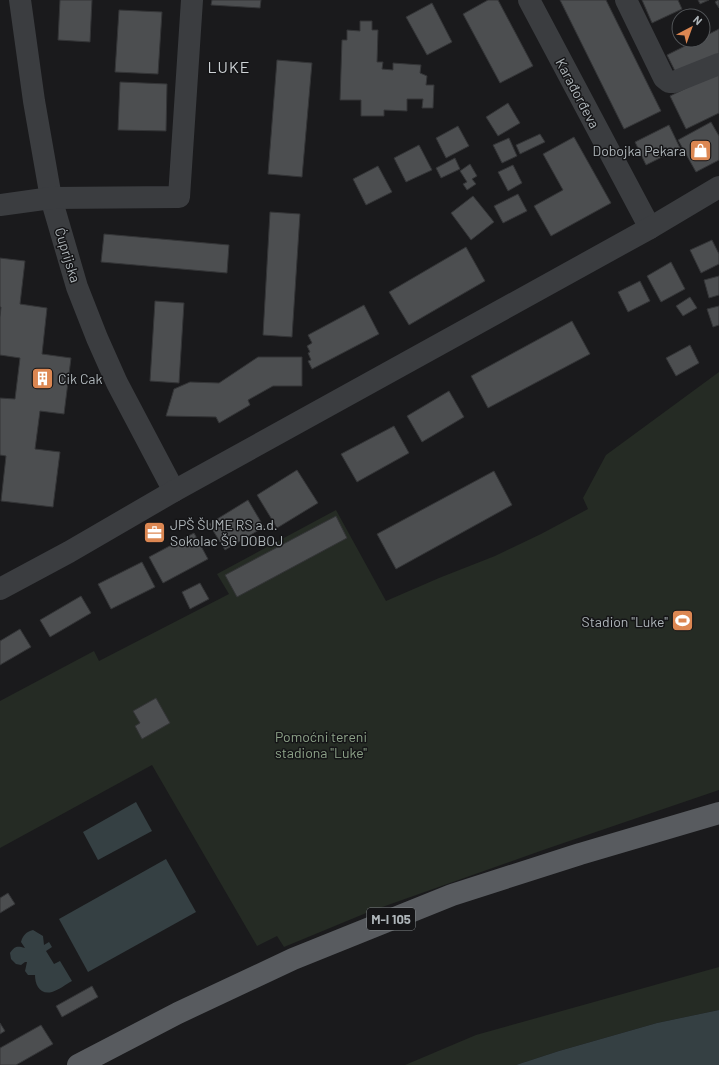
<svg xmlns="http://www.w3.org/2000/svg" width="719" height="1065" font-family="Barlow,sans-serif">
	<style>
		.green { fill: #252b24 }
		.water { fill: #354043 }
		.building { fill: #4c4e50; stroke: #343537 }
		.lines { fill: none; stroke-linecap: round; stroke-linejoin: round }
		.minor { stroke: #3b3d40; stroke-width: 22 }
		.major { stroke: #585b5f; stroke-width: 22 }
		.labels { text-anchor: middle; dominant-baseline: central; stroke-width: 3; stroke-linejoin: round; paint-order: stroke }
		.shield { fill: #151517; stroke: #808588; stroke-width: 1 }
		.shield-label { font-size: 13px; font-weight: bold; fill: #aeb5b9 }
		.street-label { font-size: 14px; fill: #aeb5b9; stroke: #151517 }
		.poi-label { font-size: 14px; fill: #aeb5b9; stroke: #151517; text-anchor: end }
		.park-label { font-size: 14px; fill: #8da288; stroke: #151517 }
		.quarter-label { font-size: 16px; letter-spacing: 1px; fill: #ced3d6; stroke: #151517 }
	</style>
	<rect width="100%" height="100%" fill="#1a1a1c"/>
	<!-- green -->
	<g class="green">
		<path d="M719 372V790L546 849 371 911 284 947 277 936 257 946 152 765 0 848V701L94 651 99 661 229 594 217 574 336 510 386 601 439 578 495 556 541 534 588 509 583 498 606 455Z"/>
		<path d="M719 967V1010L657 1023 559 1051 516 1065H405L476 1035Z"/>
	</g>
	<!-- water -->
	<g class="water">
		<path d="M136 802 152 831 98 860 83 832Z"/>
		<path d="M166 859 196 912 88 972 59 919Z"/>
		<path d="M33 930 43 936 44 945 49 942 52 947 46 951 54 964 60 961 72 981C66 984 59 990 52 992 40 995 35 985 35 975H28L25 971 27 962H25L21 965 16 964 11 959 10 953C15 946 17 946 25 948L21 942C23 935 26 932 33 930Z"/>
		<path d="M719 1010V1065H516L559 1051 657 1023Z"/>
	</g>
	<!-- building -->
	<g class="building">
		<path d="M60 0H92L90 42 58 40Z"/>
		<path d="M212 0H261L260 8 211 5Z"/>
		<path d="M488 0H498L533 66 500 83 463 14Z"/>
		<path d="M560 0H606L661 111 624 129Z"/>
		<path d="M642 0H678L682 9 652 23Z"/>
		<path d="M698 0H709L700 4Z"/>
		<path d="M718 0H719V8L715 2Z"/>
		<path d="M432 3 452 42 427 55 406 17Z"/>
		<path d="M119 10 162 12 158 74 115 72Z"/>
		<path d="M360 21H372V30H378L377 62H383L382 69 393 70V63L421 65 420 73 427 76 426 85H434L433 108H422L423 99H407V111L384 110V116H361V100H340L342 40H347V30L360 31Z"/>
		<path d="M719 29V54L677 75 667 55 697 40H703V37Z"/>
		<path d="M277 60 312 63 302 177 268 174Z"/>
		<path d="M719 72V113L686 129 670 96Z"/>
		<path d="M120 82 167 84 166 131 118 130Z"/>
		<path d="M508 103 520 123 498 136 486 117Z"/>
		<path d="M711 122 719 136V160L696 172 678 140Z"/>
		<path d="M669 125 680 148 646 165 635 142Z"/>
		<path d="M458 126 469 146 446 158 436 138Z"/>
		<path d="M540 134 545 142 520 154 516 145Z"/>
		<path d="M574 137 611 203 551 236 534 206 563 190 543 154Z"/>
		<path d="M509 138 517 156 502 163 493 145Z"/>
		<path d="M419 145 432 170 406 182 394 158Z"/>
		<path d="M455 158 460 169 441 178 436 168Z"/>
		<path d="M470 164 477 176 472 179 476 184 467 190 463 184 467 182 460 171Z"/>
		<path d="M513 165 522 183 508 191 498 172Z"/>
		<path d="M378 166 392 192 366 205 353 179Z"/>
		<path d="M518 194 527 211 503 223 494 206Z"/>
		<path d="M473 196 494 222 471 240 451 213Z"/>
		<path d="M270 212 300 214 292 337 263 335Z"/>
		<path d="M104 234 229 245 227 273 101 262Z"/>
		<path d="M712 240 719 254V264L701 273 690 250Z"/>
		<path d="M466 247 485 281 409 325 389 292Z"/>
		<path d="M0 258 25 261 20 304 47 308 42 354 71 358 64 414 40 411 35 449 60 452 53 507 1 501 6 456 0 455V398L15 399 20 358 0 355V317L1 307H0Z"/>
		<path d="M671 262 685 289 661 302 647 276Z"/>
		<path d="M719 276V295L709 298 704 280Z"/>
		<path d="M640 281 650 301 628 312 618 292Z"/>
		<path d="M690 297 697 308 683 316 676 306Z"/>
		<path d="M155 301 184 303 179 383 150 381Z"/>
		<path d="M364 305 379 334 312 369 308 361 311 360 308 353 310 352 307 346 312 343 308 335Z"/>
		<path d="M719 306V325L713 327 707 309Z"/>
		<path d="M572 321 590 354 488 408 471 376Z"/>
		<path d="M690 345 699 363 676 376 666 358Z"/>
		<path d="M258 357H302V386H273L248 400 250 405 219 423 216 417 166 416 174 389 190 382 219 383Z"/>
		<path d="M449 391 464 417 422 442 407 416Z"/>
		<path d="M394 426 409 453 357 482 341 454Z"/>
		<path d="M297 470 318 503 277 528 257 495Z"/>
		<path d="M494 471 512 505 396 569 377 534Z"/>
		<path d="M248 500 264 527 225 550 209 524Z"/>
		<path d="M336 516 347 538 237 597 225 575Z"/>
		<path d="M194 533 208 559 163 583 149 557Z"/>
		<path d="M142 562 155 587 111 609 98 584Z"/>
		<path d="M200 583 209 599 190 609 182 592Z"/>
		<path d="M81 596 91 613 50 637 40 620Z"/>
		<path d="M20 629 31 647 0 665V641Z"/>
		<path d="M156 698 170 723 142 739 135 726 140 723 133 711Z"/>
		<path d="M8 893 15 904 0 913V898Z"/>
		<path d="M92 986 98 997 62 1017 56 1006Z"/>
		<path d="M0 1023 5 1031 0 1034Z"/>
		<path d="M41 1025 53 1044 16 1065H0V1048Z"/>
	</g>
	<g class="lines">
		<!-- minor -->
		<g class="minor">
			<path d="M20 0 34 101 51 198 77 287 97 338 117 383 174 491"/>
			<path d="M529 0 650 228"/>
			<path d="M626 0 664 78 669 82H674L719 64"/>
			<path d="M0 205 51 198 179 197 192 0"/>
			<path d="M0 589 69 552 174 491 650 228 719 187"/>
		</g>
		<!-- major -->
		<path class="major" d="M78 1065 178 1013 293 959 452 895 580 854 719 813"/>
	</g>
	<!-- icons -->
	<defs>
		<symbol id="shop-square" viewBox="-11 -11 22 22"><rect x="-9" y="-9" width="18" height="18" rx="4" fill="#dc8752" stroke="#151517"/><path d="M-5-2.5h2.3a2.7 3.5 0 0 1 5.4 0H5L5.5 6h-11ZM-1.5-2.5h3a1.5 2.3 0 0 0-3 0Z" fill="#fff"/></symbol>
		<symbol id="building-square" viewBox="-11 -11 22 22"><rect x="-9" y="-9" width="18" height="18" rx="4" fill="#dc8752" stroke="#151517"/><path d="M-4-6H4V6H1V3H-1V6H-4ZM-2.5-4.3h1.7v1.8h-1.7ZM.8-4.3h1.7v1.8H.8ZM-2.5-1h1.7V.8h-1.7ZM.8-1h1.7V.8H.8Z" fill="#fff"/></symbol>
		<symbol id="office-square" viewBox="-11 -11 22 22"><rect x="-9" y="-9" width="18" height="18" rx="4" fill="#dc8752" stroke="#151517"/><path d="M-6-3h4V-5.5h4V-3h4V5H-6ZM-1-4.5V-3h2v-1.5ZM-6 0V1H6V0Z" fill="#fff"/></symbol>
		<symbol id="stadium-square" viewBox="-11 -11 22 22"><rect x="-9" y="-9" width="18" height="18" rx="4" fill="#dc8752" stroke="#151517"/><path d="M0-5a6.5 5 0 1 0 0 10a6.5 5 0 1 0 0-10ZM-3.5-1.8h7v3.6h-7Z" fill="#fff"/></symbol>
	</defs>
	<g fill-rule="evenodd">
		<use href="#shop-square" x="688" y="138" width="25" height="25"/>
		<use href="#building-square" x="30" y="366" width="25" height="25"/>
		<use href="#office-square" x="142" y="520" width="25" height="25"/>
		<use href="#stadium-square" x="670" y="608" width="25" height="25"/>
	</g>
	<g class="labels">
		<!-- shield labels -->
		<rect class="shield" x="367" y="908" width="48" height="22" rx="3"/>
		<g class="shield-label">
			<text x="391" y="919">M-I 105</text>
		</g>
		<!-- street labels -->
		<g class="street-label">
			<text transform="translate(578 93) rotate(62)">Karađorđeva</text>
			<text transform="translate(68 255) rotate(73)">Ćuprijska</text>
		</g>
		<!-- poi labels -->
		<g class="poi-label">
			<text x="686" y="150">Dobojka Pekara</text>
			<text x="58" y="378" text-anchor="start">Cik Cak</text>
			<text x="170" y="524" text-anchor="start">JPŠ ŠUME RS a.d.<tspan x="170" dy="16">Sokolac ŠG DOBOJ</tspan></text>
			<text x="668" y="621">Stadion "Luke"</text>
		</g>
		<!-- park labels -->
		<g class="park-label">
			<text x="321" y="736">Pomoćni tereni<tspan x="321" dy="16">stadiona "Luke"</tspan></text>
		</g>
		<!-- quarter labels -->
		<g class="quarter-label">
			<text x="229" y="66">LUKE</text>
		</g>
	</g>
	<!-- north arrow -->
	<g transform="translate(691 28) rotate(41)"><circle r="19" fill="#151517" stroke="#525558"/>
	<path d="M0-3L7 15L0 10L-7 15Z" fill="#dc8752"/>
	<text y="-6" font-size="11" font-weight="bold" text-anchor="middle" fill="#aeb5b9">N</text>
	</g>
</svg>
